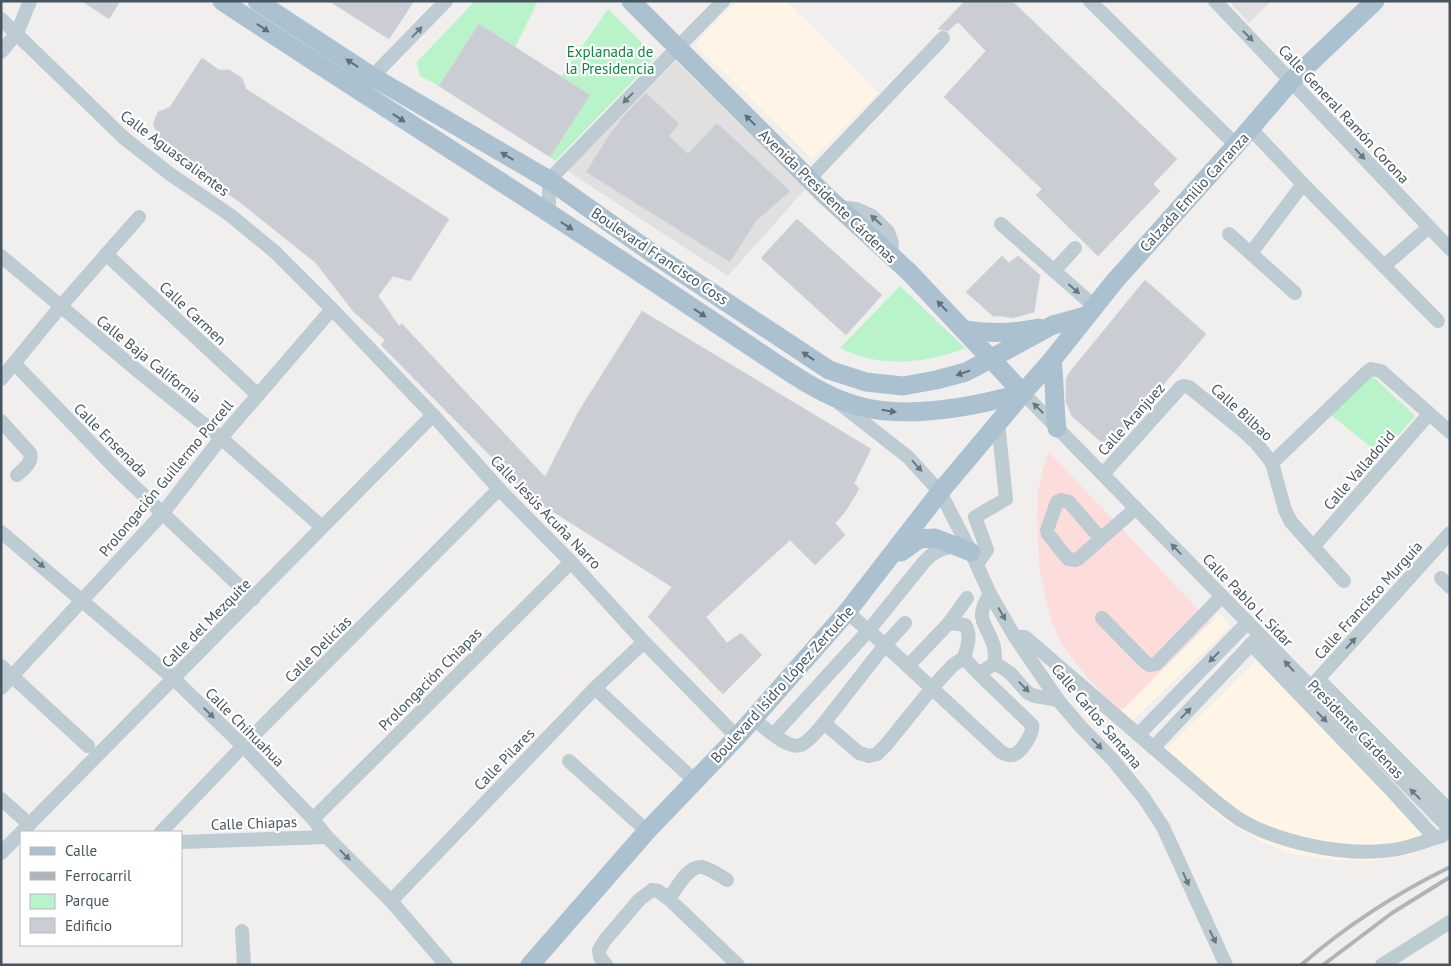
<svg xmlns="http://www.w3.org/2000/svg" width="1451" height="966" font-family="'PT Sans',sans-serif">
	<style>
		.commercial { fill: #fef5e6 }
		.education { fill: #e2dfe0 }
		.medical { fill: #fddcdc }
		.green { fill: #b8f3ca }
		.building { fill: #caced4; stroke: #d2d5db }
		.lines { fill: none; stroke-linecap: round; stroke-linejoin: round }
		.minor { stroke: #bdcbd2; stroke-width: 14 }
		.major { stroke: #abc1d0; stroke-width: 19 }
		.rail { stroke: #b0b4ba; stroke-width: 4 }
		.oneway { fill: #5e6f7a }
		.oneway2 { fill: #697881 }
		.labels { text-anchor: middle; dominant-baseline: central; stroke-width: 4.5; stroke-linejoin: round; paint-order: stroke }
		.park-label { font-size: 15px; fill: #0e8740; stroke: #fff }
		.street-label { font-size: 15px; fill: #45545e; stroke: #fff }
	</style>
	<rect width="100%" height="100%" fill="#f1eeee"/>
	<!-- commercial -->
	<g class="commercial">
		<path d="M737 1H786L878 93 812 159 695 44Z"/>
		<path d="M1220 614 1230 627 1131 722 1120 712Z"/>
		<path d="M1259 658 1439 844 1410 855 1372 861 1332 860 1288 853 1258 840 1218 816 1158 757Z"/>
	</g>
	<!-- education -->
	<g class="education">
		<path d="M1229 1H1271L1249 23Z"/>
		<path d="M676 61 806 188 728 276 566 170Z"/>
	</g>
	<!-- medical -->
	<path class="medical" d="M1049 452 1210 622 1120 712 1091 682 1062 645 1051 620 1040 572 1037 524 1038 492 1042 472Z"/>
	<!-- green -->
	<g class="green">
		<path d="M475 1H538L515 47 479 24 439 86 420 76 417 62Z"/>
		<path d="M608 9 656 57 555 161 550 157 590 95 561 77Z"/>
		<path d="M900 286 965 348C926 364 878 368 840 348Z"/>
		<path d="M1369 373 1415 416 1381 455 1331 415Z"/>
	</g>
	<!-- building -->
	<g class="building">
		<path d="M82 1H120L109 19Z"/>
		<path d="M329 1H414L389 39Z"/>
		<path d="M965 1H1012L1177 159 1153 184 1160 191 1098 256 1036 195 1042 189 944 97 986 51 958 22 948 31 938 29Z"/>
		<path d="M479 24 590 95 550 157 439 86Z"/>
		<path d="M202 58 219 70H229L242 78 246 89 449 219 410 281 393 276 378 296 399 326 402 324 545 477 579 411 642 311 871 449 854 483 859 489 845 512 835 523 845 535 815 565 790 540 706 617 727 643 741 633 762 655 723 694 648 617 672 587 533 499 381 345 385 340 353 311 316 263 241 203 152 140 157 132 153 125 158 112 170 107Z"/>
		<path d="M646 93 679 124 669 136 688 154 717 123 790 191 756 221 730 262 586 172 612 131 620 122 619 121Z"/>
		<path d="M797 219 882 295 846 335 761 258Z"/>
		<path d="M1002 256 1009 263 1018 256 1040 275 1034 312 1013 318 1002 316H993L966 292Z"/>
		<path d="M1145 280 1206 334 1109 449 1072 416 1066 402V380L1069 373Z"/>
	</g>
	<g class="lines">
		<!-- minor -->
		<g class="minor">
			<path d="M1090 1 1236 145"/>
			<path d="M1215 1 1450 249"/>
			<path d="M1 19 124 138 170 174 230 215 275 252 332 309 433 415 499 489 571 562 644 642 737 737"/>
			<path d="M1 52 17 33 30 1"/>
			<path d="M367 82 446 1"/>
			<path d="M1250 128 1303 184 1438 321"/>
			<path d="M809 179 943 38"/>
			<path d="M838 207 856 209 872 216 888 232 892 243 891 256"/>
			<path d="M549 214V180L723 1"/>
			<path d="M1001 224 1094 306"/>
			<path d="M1229 234 1295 293"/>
			<path d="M1251 253 1303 184"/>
			<path d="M106 254 258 395"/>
			<path d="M1 256 139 372 221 438 322 527"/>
			<path d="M1384 266 1429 227"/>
			<path d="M1054 271 1075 248"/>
			<path d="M14 363 116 469 253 599"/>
			<path d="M1 379 60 307 139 217"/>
			<path d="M1023 393 1450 829"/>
			<path d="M839 403 908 457 940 492 971 552 990 594 1015 637 1058 700 1081 727 1113 760 1144 798 1163 827 1226 965"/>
			<path d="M1 421 30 453C33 462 24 469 17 475"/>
			<path d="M1272 463 1367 372 1371 369 1381 371 1450 432"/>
			<path d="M1103 474 1181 387 1184 386 1189 387 1241 429 1257 444 1272 463 1285 510 1291 522 1344 581"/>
			<path d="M1 532 174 679 243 746 313 819 327 837 391 901 446 965"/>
			<path d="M1101 539 1069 502 1061 500 1057 502 1047 530 1048 534 1068 559 1075 560 1078 559 1136 508"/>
			<path d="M1313 547 1429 414"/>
			<path d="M977 564 987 550 975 517 1006 499 998 423"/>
			<path d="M1441 578 1450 587"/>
			<path d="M990 594C973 621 987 622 994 647 995 652 995 658 995 663"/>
			<path d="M847 612 885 645 1001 752C1005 754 1009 756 1013 755 1021 753 1034 733 1032 725L979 674"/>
			<path d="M1102 618 1145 662 1149 665 1156 664 1222 596"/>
			<path d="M949 623 967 598"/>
			<path d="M1015 637H1025L1214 800C1222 806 1230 813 1239 819 1277 842 1339 855 1383 851 1401 850 1418 844 1435 838"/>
			<path d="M1251 644 1391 790 1435 838 1442 836"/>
			<path d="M995 663 1010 673 1028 693 1035 696 1058 700"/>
			<path d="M1 666 88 746"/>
			<path d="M908 666 949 623 965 625C972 635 967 647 964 658"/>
			<path d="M1318 679 1447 808 1450 813"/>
			<path d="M1 688 162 514 221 438 332 309"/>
			<path d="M595 688 695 781"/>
			<path d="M1310 688 1450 533"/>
			<path d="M753 719C765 727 787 750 801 745 810 741 818 730 824 723L859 753 869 756 877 754 886 745 932 688 953 665 964 658 979 674 995 663"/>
			<path d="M824 723 885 645 905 623"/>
			<path d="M774 734 869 630 924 562C934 551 942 548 956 546"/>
			<path d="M1138 735 1248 622"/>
			<path d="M1153 748 1257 638"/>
			<path d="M569 761 647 831"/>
			<path d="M1 799 29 824"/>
			<path d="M313 819 571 562"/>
			<path d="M161 832 243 746 499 489"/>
			<path d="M181 842 327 837"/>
			<path d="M1 853 433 415"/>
			<path d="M669 899C676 889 688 865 702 867 711 869 720 876 727 880"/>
			<path d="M391 901 595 688 644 642"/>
			<path d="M242 931 244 965"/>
			<path d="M606 965 600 957 599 950 605 940 639 900 652 890 658 891 669 899 738 965"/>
			<path d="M1382 965 1450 922"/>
		</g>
		<!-- major -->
		<g class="major">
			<path d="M222 1C362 94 505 183 645 276 681 300 717 324 753 348 784 369 822 396 858 406 909 420 973 407 1023 393"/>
			<path d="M257 1 373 77 549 180 652 253 829 370 866 382 903 386 936 380 966 372 1053 325 1086 316"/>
			<path d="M631 1 825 195 909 272 1023 393"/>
			<path d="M965 330C990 334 1014 333 1039 328"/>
			<path d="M1052 360C1055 383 1054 405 1057 428"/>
			<path d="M901 552 919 539 935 538 971 552"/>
			<path d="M530 965 647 831 737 737 847 612 940 492 1023 393 1052 360 1114 282 1236 145 1291 81 1375 1"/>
		</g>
		<!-- rail -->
		<g class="rail">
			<path d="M1301 965C1346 926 1397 893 1450 867"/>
			<path d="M1323 965 1392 913 1450 877"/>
		</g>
	</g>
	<!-- one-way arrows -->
	<defs><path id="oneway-solid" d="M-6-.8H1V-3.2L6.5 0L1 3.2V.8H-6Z" transform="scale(1.25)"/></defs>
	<g class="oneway">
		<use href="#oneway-solid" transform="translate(263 28) rotate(34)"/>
		<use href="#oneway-solid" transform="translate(352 63) rotate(-147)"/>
		<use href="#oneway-solid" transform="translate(399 118) rotate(33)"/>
		<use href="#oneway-solid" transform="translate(750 120) rotate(-135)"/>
		<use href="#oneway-solid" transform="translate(507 156) rotate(-149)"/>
		<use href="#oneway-solid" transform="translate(567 226) rotate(33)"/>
		<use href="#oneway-solid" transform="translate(942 306) rotate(-134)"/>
		<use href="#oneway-solid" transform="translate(700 313) rotate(34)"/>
		<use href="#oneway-solid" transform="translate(808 356) rotate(-146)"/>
		<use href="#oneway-solid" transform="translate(963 373) rotate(161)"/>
		<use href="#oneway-solid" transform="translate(889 411) rotate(9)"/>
	</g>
	<g class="oneway2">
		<use href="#oneway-solid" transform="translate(417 32) rotate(-46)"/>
		<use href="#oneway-solid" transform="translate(1248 36) rotate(46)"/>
		<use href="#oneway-solid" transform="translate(628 98) rotate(134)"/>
		<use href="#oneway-solid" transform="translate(1360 154) rotate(47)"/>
		<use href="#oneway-solid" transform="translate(876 220) rotate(-138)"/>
		<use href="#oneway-solid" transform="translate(1074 289) rotate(41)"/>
		<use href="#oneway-solid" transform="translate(1038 408) rotate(-135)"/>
		<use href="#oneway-solid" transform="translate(917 466) rotate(48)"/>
		<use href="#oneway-solid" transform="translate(1176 549) rotate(-134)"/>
		<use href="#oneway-solid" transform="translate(39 563) rotate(40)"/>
		<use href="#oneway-solid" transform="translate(1002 614) rotate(61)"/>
		<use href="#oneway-solid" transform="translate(1351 643) rotate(-48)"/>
		<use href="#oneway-solid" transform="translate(1214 657) rotate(134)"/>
		<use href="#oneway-solid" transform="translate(1289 666) rotate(-133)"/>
		<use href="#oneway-solid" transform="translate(1024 687) rotate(46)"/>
		<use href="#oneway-solid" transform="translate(209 713) rotate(44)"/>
		<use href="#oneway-solid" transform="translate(1186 713) rotate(-46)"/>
		<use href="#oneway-solid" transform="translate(1322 717) rotate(46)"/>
		<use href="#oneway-solid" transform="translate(1097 744) rotate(46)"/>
		<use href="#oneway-solid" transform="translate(1415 794) rotate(-135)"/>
		<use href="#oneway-solid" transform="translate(345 855) rotate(45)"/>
		<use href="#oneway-solid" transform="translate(1186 879) rotate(66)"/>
		<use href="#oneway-solid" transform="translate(1213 937) rotate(64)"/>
	</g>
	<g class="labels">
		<!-- park labels -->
		<g class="park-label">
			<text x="610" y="51">Explanada de<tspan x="610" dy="17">la Presidencia</tspan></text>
		</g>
		<!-- street labels -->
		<g class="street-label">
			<text transform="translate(1344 114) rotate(47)">Calle General Ramón Corona</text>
			<text transform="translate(175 153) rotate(37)">Calle Aguascalientes</text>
			<text transform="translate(1194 192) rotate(-48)">Calzada Emilio Carranza</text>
			<text transform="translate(828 196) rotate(44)">Avenida Presidente Cárdenas</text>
			<text transform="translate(660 256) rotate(34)">Boulevard Francisco Coss</text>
			<text transform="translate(193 313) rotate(43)">Calle Carmen</text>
			<text transform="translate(149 359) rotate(39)">Calle Baja California</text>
			<text transform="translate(1242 412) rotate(42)">Calle Bilbao</text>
			<text transform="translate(1131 419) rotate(-48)">Calle Aranjuez</text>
			<text transform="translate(111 440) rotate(45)">Calle Ensenada</text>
			<text transform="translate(1359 470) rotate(-49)">Calle Valladolid</text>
			<text transform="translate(166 478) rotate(-50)">Prolongación Guillermo Porcell</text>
			<text transform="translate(546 512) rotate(46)">Calle Jesús Acuña Narro</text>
			<text transform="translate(1248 600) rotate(46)">Calle Pablo L. Sidar</text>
			<text transform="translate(1368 600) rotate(-48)">Calle Francisco Murguía</text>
			<text transform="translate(206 623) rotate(-45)">Calle del Mezquite</text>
			<text transform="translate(318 649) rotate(-45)">Calle Delicias</text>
			<text transform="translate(430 679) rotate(-45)">Prolongación Chiapas</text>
			<text transform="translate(782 684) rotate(-48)">Boulevard Isidro López Zertuche</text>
			<text transform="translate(1097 716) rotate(50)">Calle Carlos Santana</text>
			<text transform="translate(245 727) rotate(45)">Calle Chihuahua</text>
			<text transform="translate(1356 729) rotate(46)">Presidente Cárdenas</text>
			<text transform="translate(504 759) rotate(-46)">Calle Pilares</text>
			<text transform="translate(254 823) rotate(-2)">Calle Chiapas</text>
		</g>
	</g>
	<!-- border -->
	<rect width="1451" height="966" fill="none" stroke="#45545e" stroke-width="5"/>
	<!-- legend -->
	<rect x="20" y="831" width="162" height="115" fill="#ffffff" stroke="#b5bbbf"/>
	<rect x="30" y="847" width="25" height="8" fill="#abc1d0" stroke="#b5bbbf"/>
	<text x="65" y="856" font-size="15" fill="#45545e">Calle</text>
	<rect x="30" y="872" width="25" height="8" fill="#b0b4ba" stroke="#b5bbbf"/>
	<text x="65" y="881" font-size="15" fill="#45545e">Ferrocarril</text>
	<rect x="30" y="894" width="25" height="15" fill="#b8f3ca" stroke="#b5bbbf"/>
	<text x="65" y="906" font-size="15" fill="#45545e">Parque</text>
	<rect x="30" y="918" width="25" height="15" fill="#caced4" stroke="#b5bbbf"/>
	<text x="65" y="931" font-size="15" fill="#45545e">Edificio</text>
</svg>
